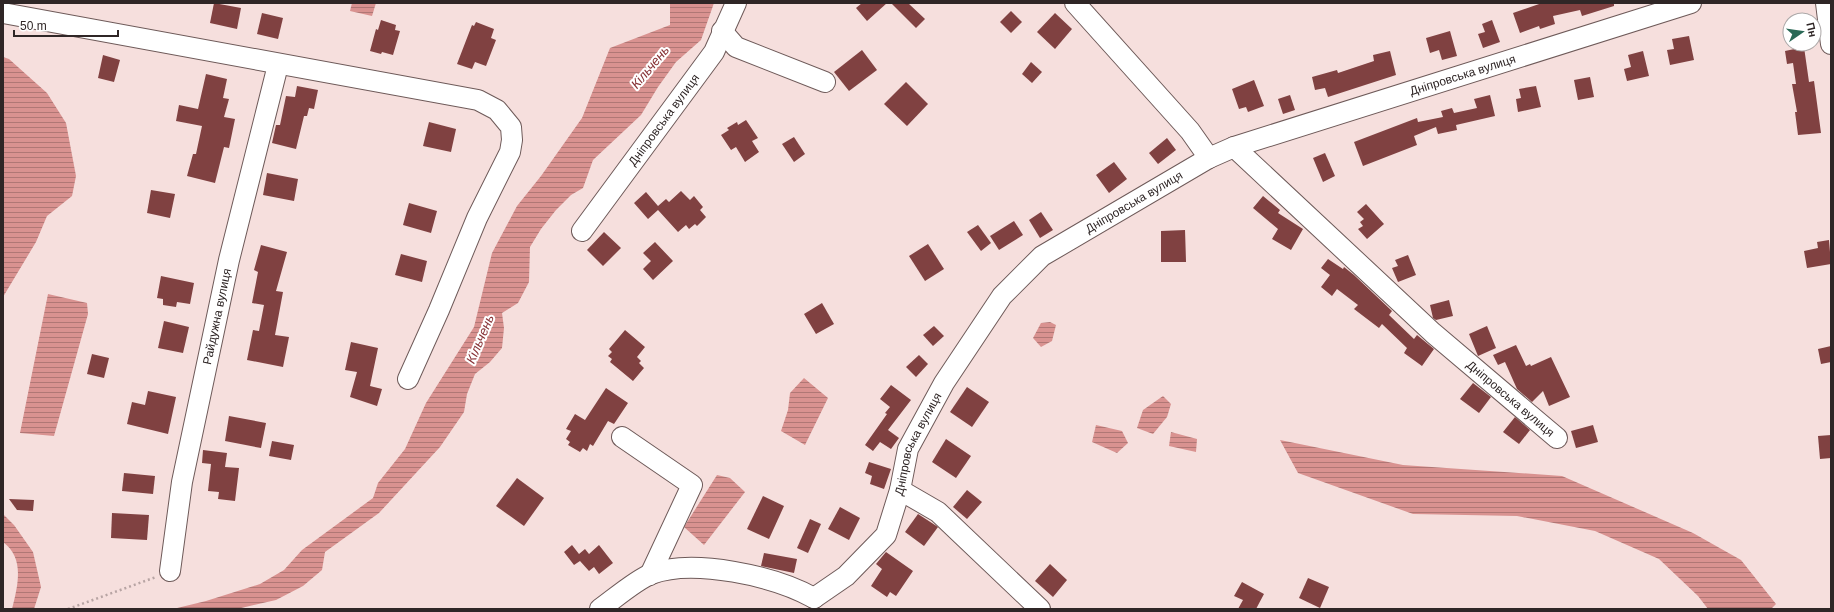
<svg xmlns="http://www.w3.org/2000/svg" width="1834" height="612" font-family="Arial,sans-serif">
	<style>
		.water { fill: url(#water-rules) }
		.building { fill: #804141 }
		.lines { fill: none; stroke-linecap: round; stroke-linejoin: round }
		.minor-casing { stroke: #6e5a59; stroke-width: 22 }
		.path { stroke: #b7a4a3; stroke-width: 2.5; stroke-dasharray: 2 3; stroke-linecap: butt }
		.minor { stroke: #fff; stroke-width: 20 }
		.labels { text-anchor: middle; dominant-baseline: central; stroke-width: 4; stroke-linejoin: round; paint-order: stroke }
		.street-label { font-size: 12px; fill: #2f2626; stroke: #fff }
		.water-label { font-size: 13px; font-style: italic; fill: #873236; stroke: #fff }
	</style>
	<defs>
		<pattern id="water-rules" width="6" height="5" patternUnits="userSpaceOnUse"><rect width="6" height="5" fill="#d99290"/><path d="M0 2.5h6" fill="none" stroke="#b07775"/></pattern>
	</defs>
	<rect width="100%" height="100%" fill="#f6dfdd"/>
	<!-- water -->
	<g class="water">
		<path d="M352 3H376L372 16 350 11Z"/>
		<path d="M670 3H714L701 40 676 62 658 87 641 115 593 160 583 188 571 195 556 210 541 229 530 247 529 282 518 303 502 313 504 328 502 348 490 362 475 374 467 394 464 412 440 447 379 513 325 552 322 570 303 586 276 600 237 609H173L206 601 260 584 284 570 302 550 373 498 378 483 405 449 426 403 474 327 492 253 517 206 541 176 582 118 610 48 670 25Z"/>
		<path d="M3 57 9 59 47 93 66 123 76 176 72 196 47 216 36 242 3 297Z"/>
		<path d="M48 294 87 303 88 314 54 436 20 433Z"/>
		<path d="M1050 322 1056 325 1052 341 1041 347 1033 338 1041 323Z"/>
		<path d="M804 378 828 398 805 445 781 431 788 410 790 393Z"/>
		<path d="M1163 396 1171 404 1167 417 1153 434 1137 428 1143 410Z"/>
		<path d="M1096 425 1122 431 1128 443 1117 453 1092 442Z"/>
		<path d="M1171 432 1197 439 1196 452 1169 446Z"/>
		<path d="M1280 440 1403 465 1562 476 1693 533 1741 560 1776 604 1771 609H1708L1698 596 1659 559 1595 531 1517 516 1413 514 1298 473Z"/>
		<path d="M717 475 730 478 745 492 704 545 684 527Z"/>
		<path d="M3 514 14 525 33 552 41 587 34 609H12C18 586 25 558 3 542Z"/>
	</g>
	<!-- building -->
	<g class="building">
		<path d="M214 3 241 8 237 29 210 23Z"/>
		<path d="M862 3H887L867 21 856 8Z"/>
		<path d="M891 3H908L925 19 916 28Z"/>
		<path d="M1542 3H1614V6L1582 16 1580 10 1553 16 1555 24 1540 29 1539 26 1520 33 1513 13Z"/>
		<path d="M1011 11 1022 22 1011 33 1000 22Z"/>
		<path d="M262 13 283 18 278 39 257 34Z"/>
		<path d="M1055 13 1072 29 1055 49 1037 32Z"/>
		<path d="M381 20 396 25 395 30 400 31 393 55 382 52 381 54 370 51 376 29 378 30Z"/>
		<path d="M1492 20 1500 42 1483 48 1478 34 1485 32 1482 24Z"/>
		<path d="M476 22 494 29 491 38 496 40 486 66 475 62 472 69 457 64 472 25 474 26Z"/>
		<path d="M1450 31 1457 56 1442 60 1439 50 1430 53 1426 38Z"/>
		<path d="M1689 36 1694 60 1670 65 1667 50 1674 49 1672 39Z"/>
		<path d="M1804 47 1809 82 1814 81 1821 133 1798 135 1795 112H1797L1792 84H1796L1793 63 1787 64 1785 51Z"/>
		<path d="M862 50 877 70 849 91 834 72Z"/>
		<path d="M1390 51 1396 75 1328 97 1325 88 1315 90 1312 77 1337 70 1338 73 1374 61 1373 55Z"/>
		<path d="M1643 51 1649 76 1627 81 1624 69 1631 67 1628 55Z"/>
		<path d="M103 55 120 60 114 82 98 78Z"/>
		<path d="M1031 62 1042 72 1032 83 1022 74Z"/>
		<path d="M206 74 227 79 223 98 229 99 224 117 235 119 229 148 224 147 215 183 187 176 193 154H196L202 126 176 121 179 105 198 109Z"/>
		<path d="M1590 77 1594 97 1578 100 1574 80Z"/>
		<path d="M1254 80 1264 106 1248 112 1246 107 1239 109 1232 89Z"/>
		<path d="M906 82 928 104 907 126 884 104Z"/>
		<path d="M297 86 318 90 314 109 309 108 307 116H304L296 149 272 143 276 125H280L286 96 295 97Z"/>
		<path d="M1536 86 1541 107 1518 112 1516 99 1521 98 1519 89Z"/>
		<path d="M1290 95 1295 110 1283 114 1278 99Z"/>
		<path d="M1490 95 1495 116 1456 125 1457 130 1438 134 1436 127 1414 136 1417 145 1363 166 1354 142 1417 118 1418 122 1443 117 1441 111 1452 108 1454 113 1477 108 1474 99Z"/>
		<path d="M746 120 758 138 752 141 759 152 745 162 736 147 731 150 721 135 729 130 727 128 737 122 738 125Z"/>
		<path d="M429 122 456 129 451 152 423 146Z"/>
		<path d="M794 137 805 154 794 162 782 144Z"/>
		<path d="M1167 138 1176 150 1158 164 1149 153Z"/>
		<path d="M1325 153 1335 176 1323 182 1313 158Z"/>
		<path d="M1114 162 1127 179 1109 193 1096 175Z"/>
		<path d="M267 173 298 179 294 201 263 195Z"/>
		<path d="M151 190 175 194 170 218 147 213Z"/>
		<path d="M681 191 690 200 694 196 703 207 700 210 706 217 697 226 695 224 689 229 686 225 678 232 658 210 648 219 634 203 646 192 658 206 666 199 669 202Z"/>
		<path d="M1263 196 1280 210 1278 213 1303 229 1291 250 1272 239 1278 229 1253 208Z"/>
		<path d="M409 203 437 211 431 233 403 225Z"/>
		<path d="M1366 204 1384 224 1367 239 1358 229 1363 226 1360 222 1364 219 1357 212Z"/>
		<path d="M1041 212 1053 230 1040 238 1029 220Z"/>
		<path d="M1014 221 1023 235 999 250 990 236Z"/>
		<path d="M978 225 991 243 981 251 967 232Z"/>
		<path d="M1185 230 1186 262H1161V231Z"/>
		<path d="M604 232 621 248 603 266 587 250Z"/>
		<path d="M1829 240 1831 264 1807 268 1804 251 1818 248 1817 242Z"/>
		<path d="M655 242 673 261 653 280 643 269 651 261 643 253Z"/>
		<path d="M928 244 944 269 925 281 909 256Z"/>
		<path d="M261 245 287 252 276 291 283 292 275 335 289 337 283 367 247 360 253 330 259 331 264 305 252 303 258 272 254 270Z"/>
		<path d="M401 254 427 261 422 282 395 275Z"/>
		<path d="M1408 255 1416 275 1398 282 1392 268 1398 266 1395 260Z"/>
		<path d="M1328 259 1343 269 1344 267 1354 275 1392 311 1389 315 1414 339 1417 335 1434 349 1422 366 1404 353 1407 348 1382 324 1379 328 1354 309 1358 305 1337 289 1332 296 1321 287 1330 275 1321 268Z"/>
		<path d="M161 276 194 283 190 304 177 302 176 307 163 305V299L157 298Z"/>
		<path d="M1449 300 1453 316 1436 320 1433 318 1430 305Z"/>
		<path d="M822 303 834 324 816 334 804 314Z"/>
		<path d="M164 321 189 327 183 353 158 348Z"/>
		<path d="M934 326 944 336 933 346 923 335Z"/>
		<path d="M1487 326 1496 348 1478 356 1469 334Z"/>
		<path d="M625 330 645 347 637 357 641 361 639 363 644 368 633 381 610 362 612 359 608 356 612 352 609 349Z"/>
		<path d="M351 342 378 348 370 386 382 389 377 406 350 397 357 372 345 370Z"/>
		<path d="M1516 345 1526 366 1530 364 1531 366 1551 357 1570 397 1549 406 1543 391 1532 402 1517 389 1505 362 1498 365 1493 355Z"/>
		<path d="M1831 346V362L1821 364 1818 349Z"/>
		<path d="M92 354 109 358 104 378 87 374Z"/>
		<path d="M919 355 928 364 916 377 906 367Z"/>
		<path d="M1473 383 1491 397 1479 413 1460 399Z"/>
		<path d="M891 385 911 400 888 430 899 438 891 449 880 442 873 451 865 445 887 414 885 413 890 407 880 399Z"/>
		<path d="M967 387 989 402 972 427 950 412Z"/>
		<path d="M606 388 628 403 614 424 608 421 593 446 590 444 587 451 583 448 580 452 568 445 570 442 566 439 571 431 566 429 575 414 585 420Z"/>
		<path d="M148 391 176 397 168 434 127 424 132 402 145 405Z"/>
		<path d="M229 416 266 423 261 448 225 441Z"/>
		<path d="M1515 417 1530 430 1519 444 1503 432Z"/>
		<path d="M1593 425 1598 442 1576 448 1571 431Z"/>
		<path d="M1831 435V458L1820 459 1818 436Z"/>
		<path d="M946 439 971 456 956 478 932 462Z"/>
		<path d="M272 441 294 445 291 460 269 456Z"/>
		<path d="M203 450 227 453 225 467 239 468 235 501 218 499 219 492 208 491 211 464 202 463Z"/>
		<path d="M869 462 891 469 884 489 870 484 872 476 865 473Z"/>
		<path d="M124 473 155 476 153 494 122 491Z"/>
		<path d="M517 478 544 498 524 526 496 506Z"/>
		<path d="M967 490 982 502 967 519 953 507Z"/>
		<path d="M763 496 784 506 769 539 747 529Z"/>
		<path d="M9 499 34 500 33 511 17 510Z"/>
		<path d="M840 507 860 518 849 540 828 529Z"/>
		<path d="M112 513 149 515 147 540 111 538Z"/>
		<path d="M918 514 938 527 924 546 905 532Z"/>
		<path d="M810 519 821 524 808 553 797 548Z"/>
		<path d="M572 545 579 554 585 549 589 554 599 545 613 563 599 574 594 567 589 571 580 561 574 565 564 552Z"/>
		<path d="M886 552 913 571 896 596 890 592 887 597 871 586 882 569 876 564Z"/>
		<path d="M764 553 797 559 794 573 761 566Z"/>
		<path d="M1050 564 1067 580 1053 597 1035 581Z"/>
		<path d="M1308 578 1329 587 1320 608 1299 598Z"/>
		<path d="M1242 582 1264 594 1256 609H1238L1243 600 1234 596Z"/>
	</g>
	<g class="lines">
		<defs>
			<g id="minor">
				<path d="M1075 3 1190 131 1209 158"/>
				<path d="M1826 3 1831 44"/>
				<path d="M3 13 478 100 497 110 511 127 512 140 510 152 477 218 439 310 408 379"/>
				<path d="M722 31 736 47 825 82"/>
				<path id="s1" d="M1234 147 1433 333 1557 438"/>
				<path id="s2" d="M582 231 714 52 736 3"/>
				<path d="M622 437 692 485 650 575"/>
				<path d="M900 490 938 512 1040 609"/>
				<path id="s3" d="M170 571 182 482 229 260 278 65"/>
				<path id="s4" d="M814 598 846 576 886 535 900 490 908 449 944 383 1002 296 1042 256 1209 158 1234 147 1691 3"/>
				<path d="M600 609C614 599 636 580 651 574 693 558 775 576 814 598"/>
			</g>
		</defs>
		<!-- minor casing -->
		<use href="#minor" class="minor-casing"/>
		<!-- path -->
		<path class="path" d="M68 609 156 577"/>
		<!-- minor -->
		<use href="#minor" class="minor"/>
	</g>
	<g class="labels">
		<!-- street labels -->
		<g class="street-label">
			<text stroke="none"><textPath href="#s4" startOffset="882">Дніпровська вулиця</textPath></text>
			<text stroke="none"><textPath href="#s2" startOffset="138">Дніпровська вулиця</textPath></text>
			<text stroke="none"><textPath href="#s4" startOffset="528">Дніпровська вулиця</textPath></text>
			<text stroke="none"><textPath href="#s3" startOffset="259">Райдужна вулиця</textPath></text>
			<text stroke="none"><textPath href="#s1" startOffset="374">Дніпровська вулиця</textPath></text>
			<text stroke="none"><textPath href="#s4" startOffset="193">Дніпровська вулиця</textPath></text>
		</g>
		<!-- water labels -->
		<g class="water-label">
			<text transform="translate(650 67) rotate(-50)">Кільчень</text>
			<text transform="translate(480 339) rotate(-67)">Кільчень</text>
		</g>
	</g>
	<!-- border -->
	<rect width="1834" height="612" fill="none" stroke="#2f2626" stroke-width="8"/>
	<!-- north arrow -->
	<g transform="translate(1802 32) rotate(77)"><circle r="19" fill="#ffffff" stroke="#aca8a8"/>
	<path d="M0-3L7 15L0 10L-7 15Z" fill="#2a6956"/>
	<text y="-6" font-size="11" font-weight="bold" text-anchor="middle" fill="#2f2626">Пн</text>
	</g>
	<!-- scale -->
	<path d="M14 30v6h104v-6" fill="none" stroke="#2f2626" stroke-width="2"/>
	<text x="20" y="30" font-size="12" fill="#2f2626" stroke="#ffffff" stroke-width="3" paint-order="stroke">50 m</text>
</svg>
